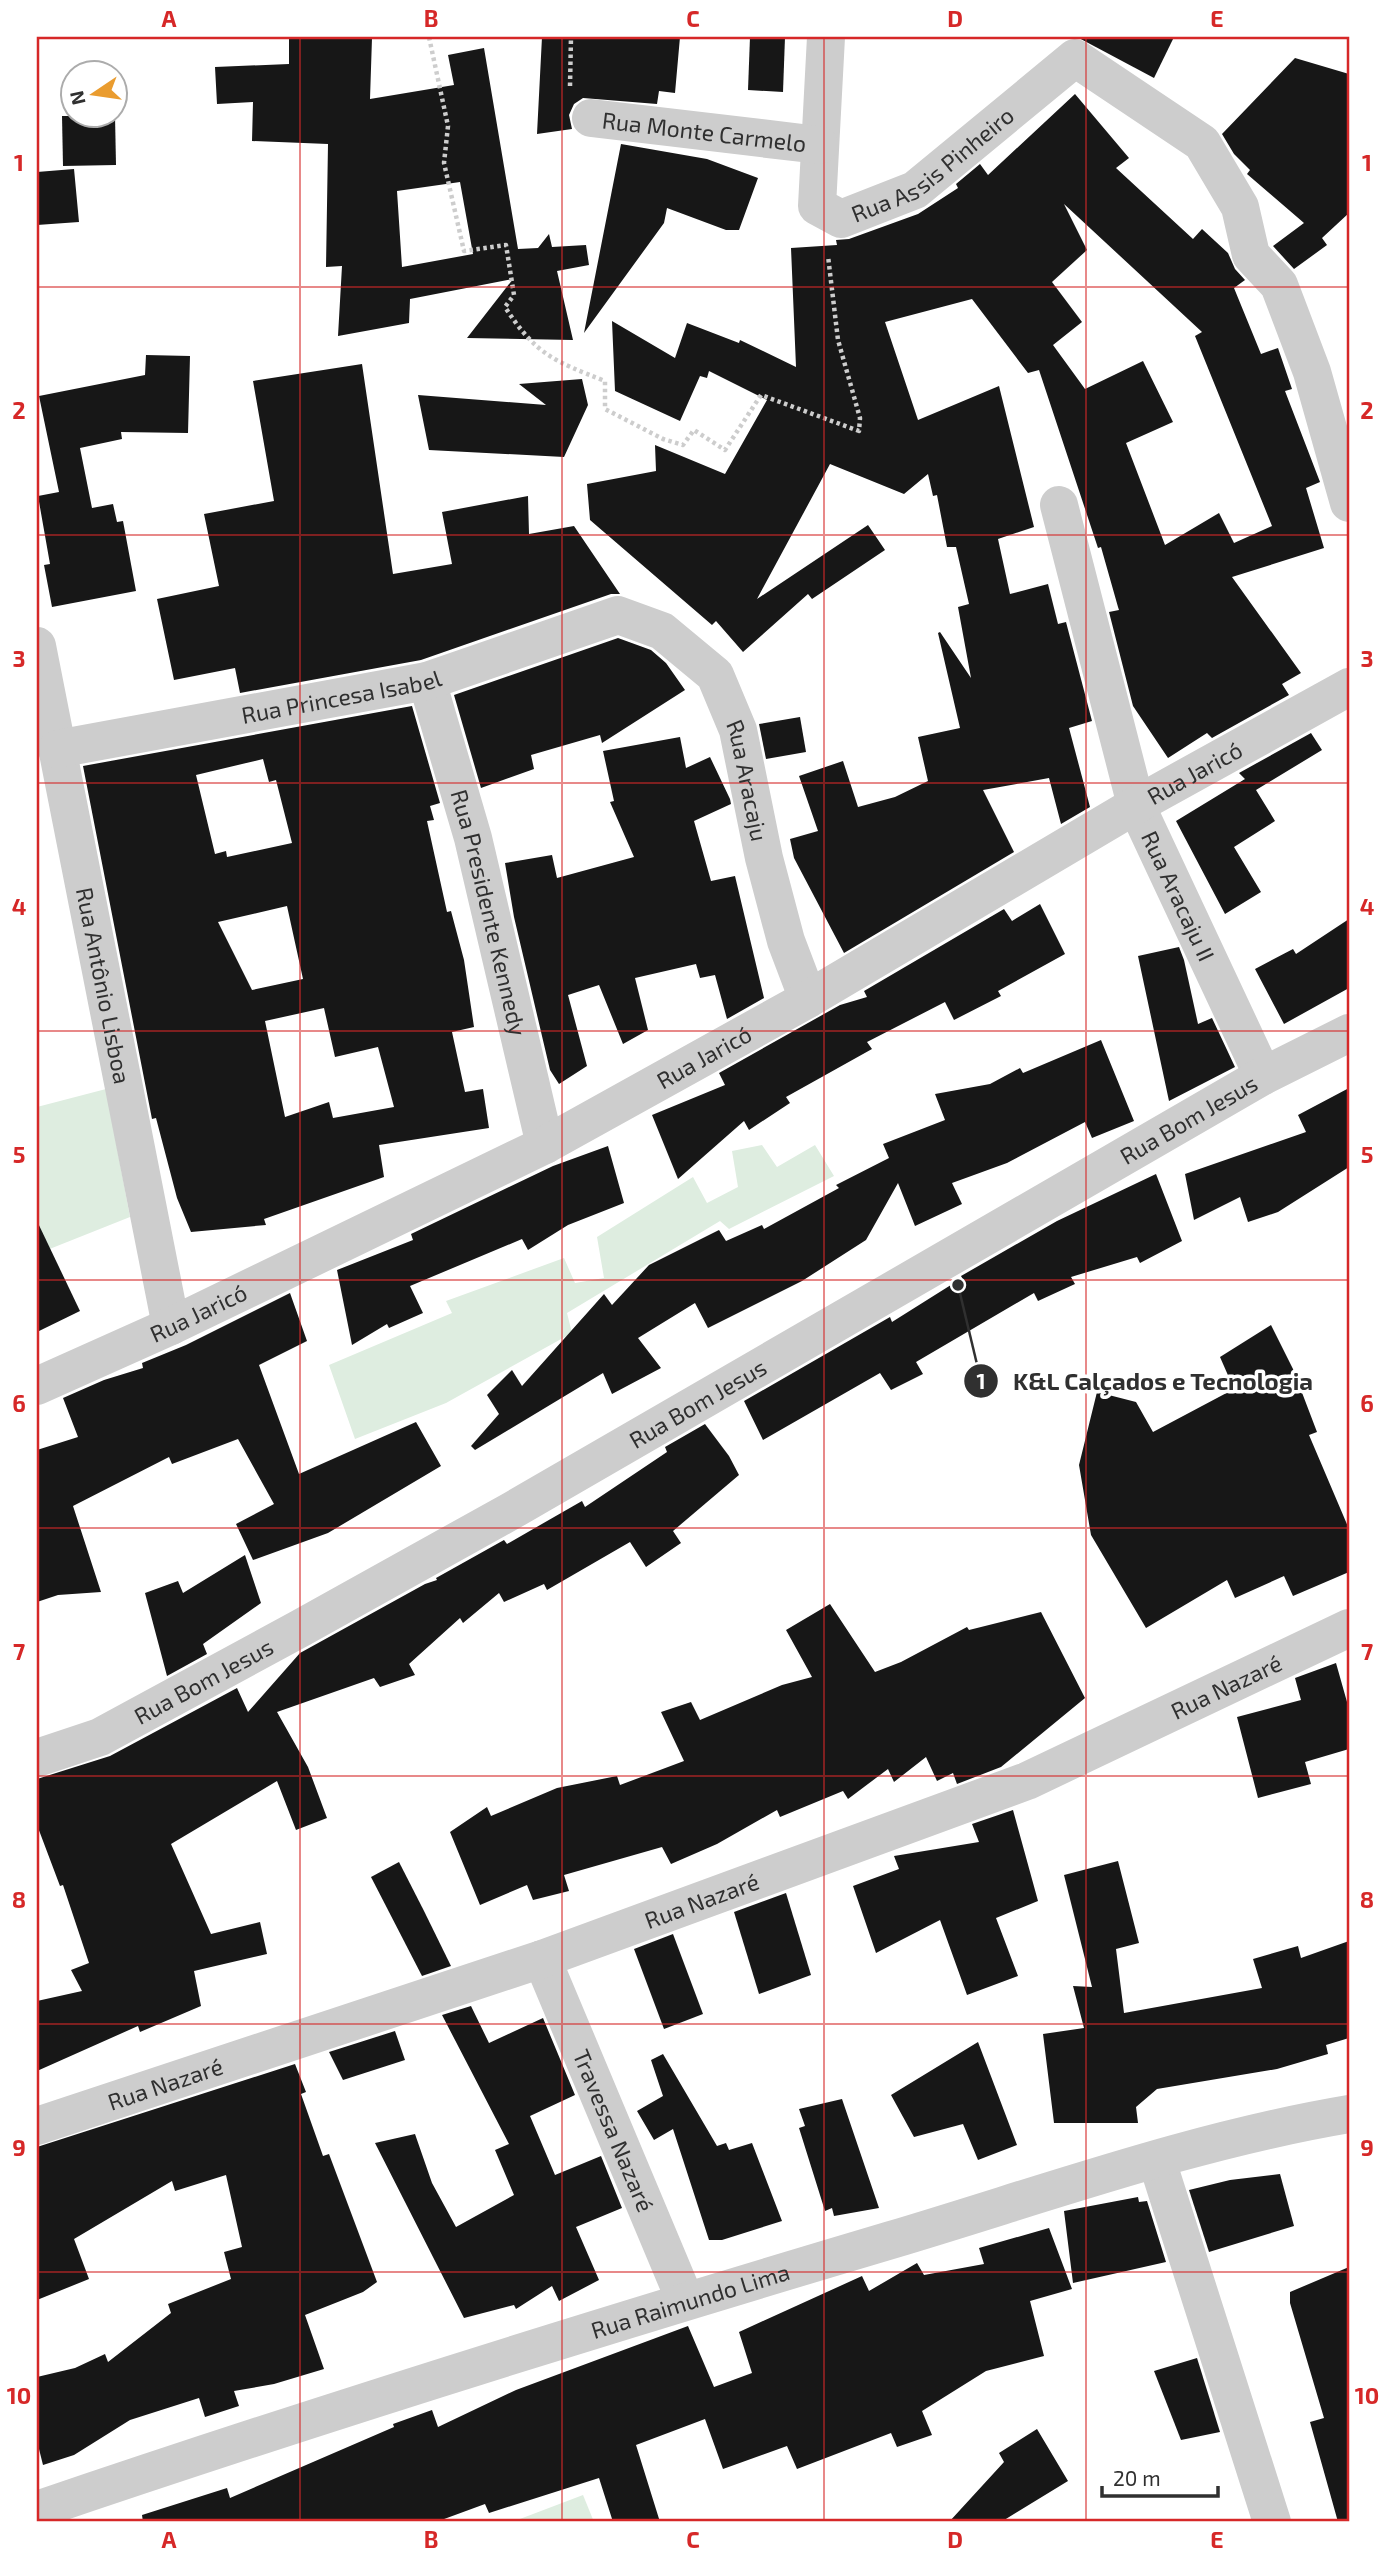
<svg xmlns="http://www.w3.org/2000/svg" width="1386" height="2559" font-family="'Exo 2',sans-serif">
	<style>
		.green { fill: #deede0 }
		.building { fill: #171717; fill-rule: evenodd }
		.lines { fill: none; stroke-linecap: round; stroke-linejoin: round }
		.path { stroke: #cdcdcd; stroke-width: 4.5; stroke-dasharray: 3.5 3.5; stroke-linecap: butt }
		.minor { stroke: #cdcdcd; stroke-width: 38 }
		.tertiary { stroke: #cdcdcd; stroke-width: 38 }
		.grid { fill: none; stroke: #d62828; stroke-width: 2; stroke-opacity: 0.55 }
		.labels { text-anchor: middle; dominant-baseline: central; stroke-width: 7; stroke-linejoin: round; paint-order: stroke }
		.street-label { font-size: 23px; fill: #303030; stroke: #fff }
		.leader { fill: none; stroke: #303030; stroke-width: 2.5 }
		.callout-dot { fill: #303030; stroke: #fff; stroke-width: 2.5 }
		.mark-label { font-size: 21px; text-anchor: middle; font-weight: bold; fill: #fff }
		.callout-label { font-size: 24px; text-anchor: middle; font-weight: bold; fill: #303030; stroke: #fff; stroke-width: 7; stroke-linejoin: round; paint-order: stroke }
		.neatline { fill: none; stroke: #d62828; stroke-width: 2.5 }
		.grid-label { font-size: 23px; text-anchor: middle; font-weight: bold; fill: #d62828 }
	</style>
	<rect width="100%" height="100%" fill="#fff"/>
	<!-- green -->
	<g class="green">
		<path d="M106 1089 130 1217 37 1254V1107Z"/>
		<path d="M762 1145 777 1167 815 1145 834 1176 729 1229 720 1221 567 1313 572 1333 446 1403 355 1439 329 1365 452 1313 446 1301 564 1258 575 1283 604 1278 597 1237 693 1177 707 1203 738 1187 732 1151Z"/>
		<path d="M583 2495 594 2522H512Z"/>
	</g>
	<!-- building -->
	<g class="building">
		<path d="M289 37 372 38 370 99 454 85 448 55 484 48 518 249 538 248 549 234 552 247 586 245 589 265 557 271 573 340 467 338 513 279 410 299 409 323 338 336 342 266 326 267 328 144 252 141 253 102 217 104 215 67 289 64ZM460 182 473 254 402 267 397 191Z"/>
		<path d="M542 37H680L675 93 659 91 657 104 583 98 574 104 569 115 572 129 537 134Z"/>
		<path d="M750 37H785L783 92 748 90Z"/>
		<path d="M1077 37H1174L1154 78Z"/>
		<path d="M1295 58 1349 74V213L1322 238 1327 245 1294 269 1273 246 1304 223 1247 174 1250 170 1234 154 1222 134Z"/>
		<path d="M1075 94 1129 158 1116 168 1193 239 1202 229 1228 253 1235 269 1245 280 1234 288 1261 354 1278 348 1292 389 1285 391 1320 482 1306 488 1324 548 1232 577 1301 673 1282 684 1289 695 1212 738 1207 733 1168 758 1133 706 1109 612 1119 610 1118 607 1101 547 1098 548 1039 370 1028 373 972 299 885 322 918 420 999 386 1034 527 998 539 1010 594 1048 584 1058 624 1066 622 1092 721 1069 728 1090 807 1061 824 1049 778 983 790 1014 852 844 953 794 858 790 839 818 831 799 776 843 761 858 807 895 797 928 781 918 737 960 728 938 633 940 632 971 678 958 607 969 604 956 547H947L937 495 933 496 928 474 904 494 830 464 757 599 868 525 885 550 812 599 808 594 743 652 716 621 712 625 590 520 587 484 656 471 655 445 725 474 767 400 709 371 707 378 700 376 680 421 615 391 612 321 675 358 687 323 739 343 740 340 796 367 791 248 837 245 836 240 849 239 918 214 958 188 956 184 980 164 988 175ZM1064 204 1202 332 1195 336 1272 526 1234 543 1219 513 1165 545 1126 443 1173 422 1143 361 1085 389 1053 345 1082 322 1052 282 1087 250Z"/>
		<path d="M62 116H115L116 165 63 166Z"/>
		<path d="M621 144 707 159 758 178 739 230H726L667 208 664 223 584 333Z"/>
		<path d="M74 169 79 222 37 225V172Z"/>
		<path d="M146 355 190 356 188 433 121 432 122 439 80 448 92 508 113 504 117 522 123 521 136 591 52 607 44 565 50 564 38 496 59 492 39 396 145 375Z"/>
		<path d="M362 364 393 574 452 564 442 512 528 496 529 534 574 526 620 594H611L421 660 240 693 235 668 174 680 157 599 219 586 204 514 274 501 253 381Z"/>
		<path d="M582 379 588 405 564 457 429 450 418 395 546 405 519 384Z"/>
		<path d="M618 638 651 650 666 663 685 690 602 743 600 735 531 755 534 769 481 788 454 695Z"/>
		<path d="M412 706 440 803 430 806 434 820 427 821 447 912 451 911 464 960 474 1027 452 1032 465 1092 483 1089 489 1128 379 1145 384 1177 264 1219 266 1225 191 1232 177 1198 156 1118 152 1119 83 766ZM263 759 269 782 276 780 292 843 227 857 226 851 215 854 196 775ZM287 906 303 979 252 990 218 922ZM324 1008 335 1057 378 1047 394 1107 333 1118 329 1102 285 1117 265 1021Z"/>
		<path d="M800 717 806 752 766 759 759 724Z"/>
		<path d="M1311 733 1322 750 1256 790 1275 821 1234 847 1261 892 1225 914 1176 821 1245 779 1239 773Z"/>
		<path d="M680 737 686 768 710 757 730 799 731 804 694 821 711 881 735 876 764 998 727 1019 715 975 700 978 696 964 635 978 648 1030 623 1044 599 985 568 995 587 1066 559 1084 550 1070 514 917 505 863 552 855 557 878 634 857 610 802 614 801 603 751Z"/>
		<path d="M1040 904 1065 954 998 991 1001 996 954 1020 945 1002 867 1042 872 1049 786 1097 790 1103 749 1130 744 1121 678 1179 652 1115 725 1085 719 1073 840 1005 867 997 864 991 1004 909 1012 921Z"/>
		<path d="M1349 919V988L1284 1024 1255 969 1293 949 1296 954Z"/>
		<path d="M1179 947 1184 960 1198 1024 1212 1018 1235 1067 1169 1101 1138 956Z"/>
		<path d="M1101 1040 1134 1121 1092 1138 1085 1122 1007 1163 952 1183 962 1204 915 1226 898 1183 866 1240 802 1281 708 1328 695 1303 638 1338 661 1368 612 1394 603 1373 475 1450 471 1446 499 1414 487 1395 512 1370 522 1386 604 1294 612 1305 649 1265 719 1230 726 1241 762 1225 764 1229 839 1188 836 1185 889 1158 883 1144 945 1120 935 1094 990 1084 1020 1068 1023 1073Z"/>
		<path d="M1349 1088V1167L1278 1212 1248 1222 1240 1197 1194 1220 1185 1174 1306 1132 1298 1115Z"/>
		<path d="M608 1146 624 1203 568 1225 528 1250 522 1239 410 1286 423 1313 389 1328 387 1324 352 1345 337 1270 413 1240 411 1234 553 1166Z"/>
		<path d="M1156 1174 1182 1241 1140 1263 1137 1257 1071 1277 1075 1284 1038 1301 1034 1293 916 1362 923 1374 891 1390 880 1373 763 1440 744 1401 890 1317 892 1322 962 1278 961 1276 1057 1221Z"/>
		<path d="M37 1221 80 1311 37 1332Z"/>
		<path d="M290 1293 307 1341 259 1365 299 1474 416 1422 441 1466 328 1533 253 1560 236 1524 274 1504 238 1439 172 1464 169 1457 73 1506 101 1592 58 1595 37 1602V1450L78 1437 63 1398 104 1380 143 1368 142 1363 186 1345Z"/>
		<path d="M1271 1325 1293 1369 1317 1432 1309 1435 1349 1529V1572L1293 1596 1284 1576 1235 1598 1227 1580 1146 1628 1091 1535 1079 1465 1097 1392 1136 1402 1153 1432 1234 1389 1220 1357Z"/>
		<path d="M705 1424 729 1456 739 1475 673 1531 681 1543 646 1567 630 1542 547 1590 544 1584 504 1602 499 1593 463 1623 460 1618 409 1664 415 1675 380 1687 374 1678 277 1712 308 1767 327 1818 296 1830 277 1781 171 1844 211 1934 260 1922 267 1954 194 1971 201 2006 140 2032 138 2026 37 2071V2001L82 1991 71 1970 89 1963 63 1885 60 1886 37 1825V1779L110 1756 237 1688 248 1712 300 1653 425 1584 437 1580 436 1578 504 1540 507 1544 582 1501 585 1507 667 1452 665 1447Z"/>
		<path d="M245 1555 261 1603 203 1644 207 1654 167 1676 145 1593 178 1581 183 1593Z"/>
		<path d="M830 1604 875 1672 901 1662 967 1627 969 1630 1041 1612 1085 1698 1001 1767 957 1784 953 1773 937 1781 926 1757 894 1782 888 1769 848 1799 843 1791 780 1817 777 1810 717 1844 671 1864 662 1847 564 1875 569 1891 533 1900 527 1885 480 1905 450 1832 487 1807 491 1816 557 1788 617 1776 620 1785 684 1761 661 1712 691 1702 700 1720 782 1685 812 1677 786 1630Z"/>
		<path d="M1336 1663 1349 1709V1749L1305 1762 1311 1784 1258 1798 1237 1717 1301 1700 1295 1678Z"/>
		<path d="M1013 1810 1038 1901 996 1918 1018 1976 967 1995 940 1920 876 1953 853 1886 899 1869 894 1856 979 1842 972 1824Z"/>
		<path d="M1118 1861 1139 1943 1116 1949 1124 2013 1262 1988 1253 1959 1298 1946 1301 1958 1349 1941V2038L1326 2045 1328 2054 1277 2069 1157 2089 1136 2107 1138 2123H1054L1043 2034 1084 2028 1073 1986 1092 1987 1064 1875Z"/>
		<path d="M399 1862 424 1911 451 1966 422 1976 371 1877Z"/>
		<path d="M786 1893 811 1975 759 1994 734 1912Z"/>
		<path d="M673 1934 703 2014 664 2029 634 1949Z"/>
		<path d="M471 2006 489 2043 543 2018 575 2095 530 2116 555 2175 601 2156 622 2208 576 2227 599 2280 559 2301 552 2286 516 2309 514 2305 464 2318 375 2143 415 2134 432 2183 456 2227 514 2195 495 2150 509 2144 442 2015Z"/>
		<path d="M395 2031 405 2060 343 2080 329 2052Z"/>
		<path d="M978 2042 1017 2145 978 2160 963 2124 914 2137 891 2095Z"/>
		<path d="M663 2054 717 2146 726 2143 729 2150 752 2143 782 2221 722 2240H709L673 2129 654 2140 637 2111 663 2096 651 2060Z"/>
		<path d="M295 2064 306 2092 301 2094 323 2156 329 2154 377 2282 363 2292 305 2315 324 2369 274 2384 234 2391 239 2406 205 2417 199 2398 130 2420 74 2455 43 2465 37 2441V2377L75 2368 105 2354 108 2362 171 2313 168 2304 231 2279 224 2252 242 2247 226 2175 175 2191 172 2181 74 2239 89 2279 37 2300V2147Z"/>
		<path d="M842 2099 879 2208 834 2216 832 2208 825 2211 799 2128 805 2126 799 2109Z"/>
		<path d="M1280 2174 1294 2226 1209 2252 1189 2190 1230 2180Z"/>
		<path d="M1138 2197 1139 2202 1147 2201 1166 2262 1073 2283 1064 2211Z"/>
		<path d="M1049 2228 1072 2289 1030 2301 1044 2356 986 2371 922 2411 932 2435 897 2447 891 2433 797 2469 787 2446 723 2469 705 2419 636 2445 660 2522H613L599 2478 489 2513 485 2504 436 2522H143L142 2515 227 2488 230 2498 394 2427 393 2424 432 2410 438 2427 516 2390 688 2326 714 2387 752 2373 739 2332 862 2276 869 2291 917 2263 924 2275 984 2264 979 2248Z"/>
		<path d="M1349 2267V2522H1338L1310 2422 1324 2418 1290 2303V2292Z"/>
		<path d="M1197 2358 1220 2432 1181 2440 1154 2371Z"/>
		<path d="M1037 2429 1068 2481 1001 2522H949L1004 2462 999 2453Z"/>
	</g>
	<g class="lines">
		<!-- path -->
		<g class="path">
			<path d="M429 37 448 126 444 163 464 251 506 245 514 295 505 307C536 355 554 361 605 381V409L663 439 683 445 694 430 725 450 761 395 859 431 860 418 838 340 828 256"/>
			<path d="M570 86 571 37"/>
		</g>
		<!-- minor -->
		<g class="minor">
			<path id="s1" d="M826 37 817 206 841 219 915 190 1075 58 1202 143 1240 207 1251 255 1279 285 1312 372 1349 503"/>
			<path id="s2" d="M591 118 819 145"/>
			<path id="s3" d="M1059 505 1136 805 1263 1076"/>
			<path id="s4" d="M37 646 171 1326"/>
			<path id="s5" d="M427 681 473 838 545 1145"/>
			<path id="s6" d="M57 749 427 681 618 615 662 631 715 675 738 730 764 858 786 941 808 999"/>
			<path id="s7" d="M37 1386 171 1326 545 1145 808 999 1136 805 1349 687"/>
			<path id="s8" d="M37 1758 100 1737 299 1629 511 1511 1263 1076 1349 1033"/>
			<path id="s9" d="M542 1959 685 2300"/>
			<path d="M1157 2161 1272 2522"/>
			<path id="s10" d="M37 2510C319 2414 605 2325 891 2240 1042 2195 1194 2140 1349 2114"/>
		</g>
		<!-- tertiary -->
		<path class="tertiary" id="s11" d="M37 2126 542 1959 1027 1781 1349 1628"/>
	</g>
	<!-- grid -->
	<path class="grid" d="M300 37V2522M562 37V2522M824 37V2522M1086 37V2522M37 287H1349M37 535H1349M37 783H1349M37 1031H1349M37 1280H1349M37 1528H1349M37 1776H1349M37 2024H1349M37 2272H1349"/>
	<g class="labels">
		<!-- street labels -->
		<g class="street-label">
			<text stroke="none"><textPath href="#s2" startOffset="114">Rua Monte Carmelo</textPath></text>
			<text stroke="none"><textPath href="#s1" startOffset="304">Rua Assis Pinheiro</textPath></text>
			<text stroke="none"><textPath href="#s6" startOffset="289">Rua Princesa Isabel</textPath></text>
			<text stroke="none"><textPath href="#s7" startOffset="1311">Rua Jaricó</textPath></text>
			<text stroke="none"><textPath href="#s6" startOffset="805">Rua Aracaju</textPath></text>
			<text stroke="none"><textPath href="#s3" startOffset="410">Rua Aracaju II</textPath></text>
			<text stroke="none"><textPath href="#s5" startOffset="240">Rua Presidente Kennedy</textPath></text>
			<text stroke="none"><textPath href="#s4" startOffset="346">Rua Antônio Lisboa</textPath></text>
			<text stroke="none"><textPath href="#s7" startOffset="744">Rua Jaricó</textPath></text>
			<text stroke="none"><textPath href="#s8" startOffset="1318">Rua Bom Jesus</textPath></text>
			<text stroke="none"><textPath href="#s7" startOffset="177">Rua Jaricó</textPath></text>
			<text stroke="none"><textPath href="#s8" startOffset="751">Rua Bom Jesus</textPath></text>
			<text stroke="none"><textPath href="#s8" startOffset="184">Rua Bom Jesus</textPath></text>
			<text stroke="none"><textPath href="#s11" startOffset="1269">Rua Nazaré</textPath></text>
			<text stroke="none"><textPath href="#s11" startOffset="702">Rua Nazaré</textPath></text>
			<text stroke="none"><textPath href="#s11" startOffset="135">Rua Nazaré</textPath></text>
			<text stroke="none"><textPath href="#s9" startOffset="186">Travessa Nazaré</textPath></text>
			<text stroke="none"><textPath href="#s10" startOffset="686">Rua Raimundo Lima</textPath></text>
		</g>
	</g>
	<!-- callouts -->
	<path class="leader" d="M958 1285L981 1381"/>
	<g class="callout-dot">
		<circle cx="958" cy="1285" r="7"/>
		<circle cx="981" cy="1381" r="18"/>
	</g>
	<g class="mark-label">
		<text x="981" y="1389">1</text>
	</g>
	<g class="callout-label">
		<text x="1163" y="1390">K&amp;L Calçados e Tecnologia</text>
	</g>
	<!-- border -->
	<rect width="1386" height="2559" fill="none" stroke="#ffffff" stroke-width="77"/>
	<!-- north arrow -->
	<g transform="translate(94 94) rotate(257)"><circle r="33" fill="#ffffff" stroke="#acacac" stroke-width="2"/>
	<path d="M0-5L12 26L0 18L-12 26Z" fill="#ea9c2f"/>
	<text y="-10" font-size="19" font-weight="bold" text-anchor="middle" fill="#303030">N</text>
	</g>
	<!-- scale -->
	<path d="M1102 2486v10h116v-10" fill="none" stroke="#303030" stroke-width="3.5"/>
	<text x="1113" y="2486" font-size="21" fill="#303030" stroke="#ffffff" stroke-width="5" paint-order="stroke">20 m</text>
	<rect x="38" y="38" width="1310" height="2482" class="neatline"/>
	<g class="grid-label">
		<text x="169" y="27">A</text>
		<text x="431" y="27">B</text>
		<text x="693" y="27">C</text>
		<text x="955" y="27">D</text>
		<text x="1217" y="27">E</text>
		<text x="19" y="171">1</text>
		<text x="1367" y="171">1</text>
		<text x="19" y="419">2</text>
		<text x="1367" y="419">2</text>
		<text x="19" y="667">3</text>
		<text x="1367" y="667">3</text>
		<text x="19" y="915">4</text>
		<text x="1367" y="915">4</text>
		<text x="19" y="1163">5</text>
		<text x="1367" y="1163">5</text>
		<text x="19" y="1412">6</text>
		<text x="1367" y="1412">6</text>
		<text x="19" y="1660">7</text>
		<text x="1367" y="1660">7</text>
		<text x="19" y="1908">8</text>
		<text x="1367" y="1908">8</text>
		<text x="19" y="2156">9</text>
		<text x="1367" y="2156">9</text>
		<text x="19" y="2404">10</text>
		<text x="1367" y="2404">10</text>
		<text x="169" y="2548">A</text>
		<text x="431" y="2548">B</text>
		<text x="693" y="2548">C</text>
		<text x="955" y="2548">D</text>
		<text x="1217" y="2548">E</text>
	</g>
</svg>
